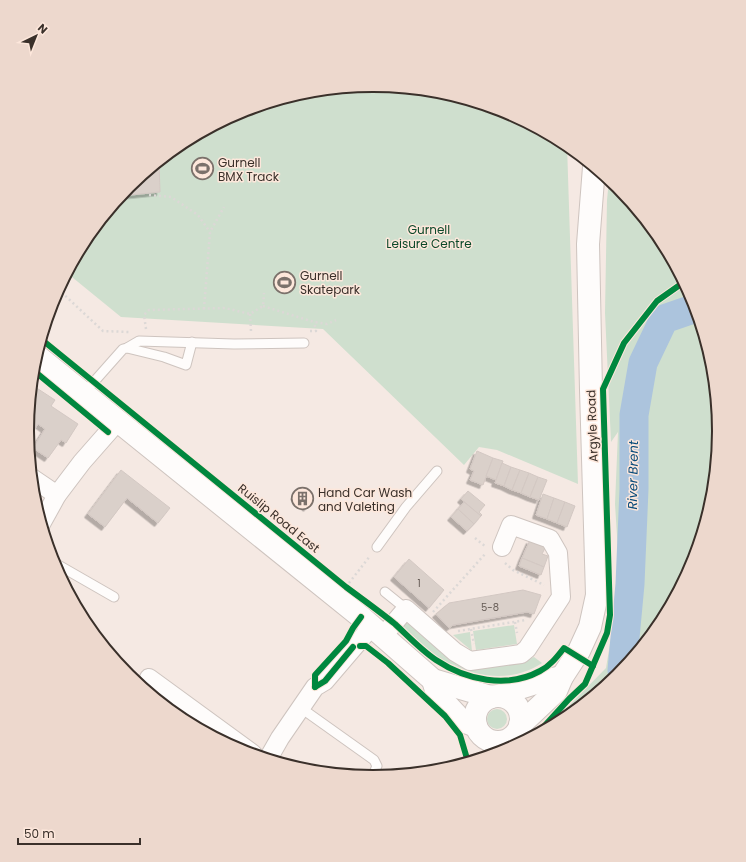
<svg xmlns="http://www.w3.org/2000/svg" width="746" height="862" font-family="Poppins,sans-serif">
	<style>
		.green { fill: #cfdfce }
		.lines { fill: none; stroke-linecap: round; stroke-linejoin: round }
		.river { stroke: #acc4dd; stroke-width: 29 }
		.building { fill: #dad0ca; stroke: #d3c8c3; filter: url(#shadow) }
		.lane-casing { stroke: #cec4bf; stroke-width: 11 }
		.street-casing { stroke: #cec4bf; stroke-width: 20 }
		.secondary-casing { stroke: #cec4bf; stroke-width: 24 }
		.path { stroke: #dcd8d6; stroke-width: 2.5; stroke-dasharray: 2 3; stroke-linecap: butt }
		.lane { stroke: #fefcfb; stroke-width: 9 }
		.street { stroke: #fefcfb; stroke-width: 18 }
		.secondary { stroke: #fefcfb; stroke-width: 22 }
		.cycleway-casing { stroke: #fde7db; stroke-width: 8 }
		.cycleway { stroke: #00873e; stroke-width: 6 }
		.labels { text-anchor: middle; dominant-baseline: central; stroke-width: 3; stroke-linejoin: round; paint-order: stroke }
		.number-label { font-size: 10px; fill: #645a54 }
		.poi-label { font-size: 12px; fill: #3a302a; stroke: #fde7db; text-anchor: start }
		.park-label { font-size: 12px; fill: #0c492a; stroke: #fde7db }
		.street-label { font-size: 12px; fill: #3a302a; stroke: #fde7db }
		.water-label { font-size: 13px; font-style: italic; fill: #084a7a; stroke: #fde7db }
		.rim { fill: none; stroke: #3a302a; stroke-width: 2 }
	</style>
	<defs>
		<filter id="shadow"><feDropShadow dx="-3.5" dy="3.5" stdDeviation="0" flood-color="#0004"/></filter>
	</defs>
	<rect width="100%" height="100%" fill="#f5e9e3"/>
	<!-- green -->
	<g class="green">
		<path d="M373 85 441 92 506 111 567 145 578 484 497 450 479 447 464 465 323 329 121 317 67 273 85 239 121 196 160 192 159 161 181 143 241 111 306 92Z"/>
		<path d="M609 180 618 187 661 239 693 299 712 364 719 431 712 499 693 564 661 623 617 676 565 719 553 725 560 715 606 668 620 583 615 504 618 432 611 442 605 313 607 200Z"/>
		<path d="M406 623 409 624 466 668 525 661 534 657 542 663C515 681 482 679 454 665 449 663 444 662 440 659 427 649 415 637 402 627Z"/>
		<path d="M514 625 517 644 476 650 473 631Z"/>
		<path d="M470 632 472 651 453 635Z"/>
		<circle cx="497" cy="719" r="10"/>
	</g>
	<g class="lines">
		<!-- river -->
		<path class="river" d="M622 670 630 584 634 489V415L643 363 664 319 696 308"/>
	</g>
	<!-- building -->
	<g class="building">
		<path d="M159 161 160 192 121 196 129 186Z"/>
		<path d="M32 385 55 400 51 406 78 424 66 443 61 440 48 458 33 448 45 429 38 424 34 430 28 426Z"/>
		<path d="M477 451 493 458 483 485 470 480 474 471 470 469Z"/>
		<path d="M493 458 503 461 496 480 486 476Z"/>
		<path d="M502 463 511 467 504 486 495 483Z"/>
		<path d="M511 467 520 470 512 490 504 486Z"/>
		<path d="M121 470 170 508 158 523 127 498 105 527 88 514Z"/>
		<path d="M520 470 529 473 521 493 512 490Z"/>
		<path d="M529 473 538 477 530 497 521 493Z"/>
		<path d="M538 477 547 480 539 500 530 497Z"/>
		<path d="M300 490 312 502 307 508 294 496Z"/>
		<path d="M468 491 485 505 479 512 482 515 481 516 461 499Z"/>
		<path d="M543 494 554 498 547 519 536 515Z"/>
		<path d="M554 498 565 502 557 523 547 519Z"/>
		<path d="M464 502 481 516 474 524 458 509Z"/>
		<path d="M565 502 575 506 567 527 557 523Z"/>
		<path d="M458 509 474 524 467 531 451 517Z"/>
		<path d="M530 540 546 546 542 554 548 556 544 567 522 558Z"/>
		<path d="M522 558 544 567 541 575 519 566Z"/>
		<path d="M409 559 444 590 429 608 394 577Z"/>
		<path d="M523 590 541 595 534 614 527 612 453 625 449 628 436 614 449 603Z"/>
	</g>
	<g class="lines">
		<defs>
			<g id="lane">
				<path d="M127 348 164 357 186 365 192 342"/>
				<path d="M84 393 123 349 127 348 139 341 234 344 304 343"/>
				<path d="M377 547 406 507 437 471"/>
				<path d="M53 562 114 597"/>
				<path d="M385 592 406 609"/>
				<path d="M301 708 374 760 377 766 372 777"/>
			</g>
			<g id="street">
				<path d="M32 478 57 495"/>
				<path d="M41 524 57 495 82 462 118 421"/>
				<path d="M383 636 406 609 455 652 470 661 521 654 527 649 561 597 558 553 550 539 511 525 502 547"/>
				<path d="M149 678 253 754"/>
				<path d="M268 759 280 738 315 687 325 681 372 626"/>
			</g>
			<g id="secondary">
				<path d="M36 355 361 617 433 680 491 697"/>
				<path d="M433 680 437 694 462 721 476 726"/>
				<path d="M499 696C520 687 540 681 562 677"/>
				<circle cx="498" cy="719" r="23"/>
				<path d="M520 725 556 691 562 677 579 651 590 627 597 595 591 390 588 244 594 167"/>
			</g>
		</defs>
		<!-- lane casing -->
		<use href="#lane" class="lane-casing"/>
		<!-- street casing -->
		<use href="#street" class="street-casing"/>
		<!-- secondary casing -->
		<use href="#secondary" class="secondary-casing"/>
		<!-- path -->
		<g class="path">
			<path d="M149 195 171 197 198 215 210 232"/>
			<path d="M58 289 103 331 129 332"/>
			<path d="M263 306 314 322 327 324 336 320"/>
			<path d="M204 309 210 232 224 207"/>
			<path d="M250 314 251 331"/>
			<path d="M146 329 144 315 149 310 225 308 250 314 263 306 264 293"/>
			<path d="M310 331H316L314 322"/>
			<path d="M475 538 486 547"/>
			<path d="M505 563 513 570 544 585"/>
			<path d="M349 583 370 556"/>
			<path d="M433 612 486 553"/>
			<path d="M515 622 517 633"/>
			<path d="M471 629 474 644"/>
			<path d="M458 631 526 620"/>
		</g>
		<!-- lane -->
		<use href="#lane" class="lane"/>
		<!-- street -->
		<use href="#street" class="street"/>
		<!-- secondary -->
		<use href="#secondary" class="secondary"/>
		<defs>
			<g id="cycleway">
				<path d="M41 339 346 587C362 599 379 611 395 624 408 636 421 650 436 660 466 680 507 689 540 671 550 666 557 657 564 648L593 666"/>
				<path d="M33 370 108 432"/>
				<path d="M360 646H366L388 663 445 716 460 735 468 762"/>
				<path d="M315 687V675L346 641 353 628 361 617"/>
				<path d="M315 687 325 681 353 647"/>
				<path d="M538 733 569 699 585 684 607 633 610 615 603 389 624 343 657 301 684 282"/>
			</g>
		</defs>
		<!-- cycleway casing -->
		<use href="#cycleway" class="cycleway-casing"/>
		<!-- cycleway -->
		<use href="#cycleway" class="cycleway"/>
	</g>
	<!-- icons -->
	<defs>
		<symbol id="stadium-ring" viewBox="-11 -11 22 22"><circle r="9.5" fill="#fde7db" stroke="#7b716b" stroke-width="1.5"/><path d="M0-5a6.5 5 0 1 0 0 10a6.5 5 0 1 0 0-10ZM-3.5-1.8h7v3.6h-7Z" fill="#7b716b"/></symbol>
		<symbol id="building-ring" viewBox="-11 -11 22 22"><circle r="9.5" fill="#fde7db" stroke="#7b716b" stroke-width="1.5"/><path d="M-4-6H4V6H1V3H-1V6H-4ZM-2.5-4.3h1.7v1.8h-1.7ZM.8-4.3h1.7v1.8H.8ZM-2.5-1h1.7V.8h-1.7ZM.8-1h1.7V.8H.8Z" fill="#7b716b"/></symbol>
	</defs>
	<g fill-rule="evenodd">
		<use href="#stadium-ring" x="190" y="156" width="25" height="25"/>
		<use href="#stadium-ring" x="272" y="270" width="25" height="25"/>
		<use href="#building-ring" x="290" y="486" width="25" height="25"/>
	</g>
	<g class="labels">
		<!-- number labels -->
		<g class="number-label">
			<text x="419" y="583">1</text>
			<text x="490" y="607">5-8</text>
		</g>
		<!-- poi labels -->
		<g class="poi-label">
			<text x="218" y="162">Gurnell<tspan x="218" dy="14">BMX Track</tspan></text>
			<text x="300" y="275">Gurnell<tspan x="300" dy="14">Skatepark</tspan></text>
			<text x="318" y="492">Hand Car Wash<tspan x="318" dy="14">and Valeting</tspan></text>
		</g>
		<!-- park labels -->
		<g class="park-label">
			<text x="429" y="229">Gurnell<tspan x="429" dy="14">Leisure Centre</tspan></text>
		</g>
		<!-- street labels -->
		<g class="street-label">
			<text transform="translate(592 426) rotate(-92)">Argyle Road</text>
			<text transform="translate(279 518) rotate(39)">Ruislip Road East</text>
		</g>
		<!-- water labels -->
		<g class="water-label">
			<text transform="translate(633 475) rotate(-89)">River Brent</text>
		</g>
	</g>
	<!-- crop -->
	<path d="M0 0H746V862H0ZM34 431a339 339 0 1 1 678 0a339 339 0 1 1-678 0Z" fill="#edd8cd" fill-rule="evenodd"/>
	<path class="rim" d="M34 431a339 339 0 1 1 678 0a339 339 0 1 1-678 0Z"/>
	<!-- north arrow -->
	<g transform="translate(36 36) rotate(43)" stroke="#fde7db" stroke-width="3" paint-order="stroke">
	<path d="M0-3L7 15L0 10L-7 15Z" fill="#3a302a"/>
	<text y="-6" font-size="11" font-weight="bold" text-anchor="middle" fill="#3a302a">N</text>
	</g>
	<!-- scale -->
	<path d="M18 838v6h122v-6" fill="none" stroke="#3a302a" stroke-width="2"/>
	<text x="24" y="838" font-size="12" fill="#3a302a" stroke="#fde7db" stroke-width="3" paint-order="stroke">50 m</text>
</svg>
